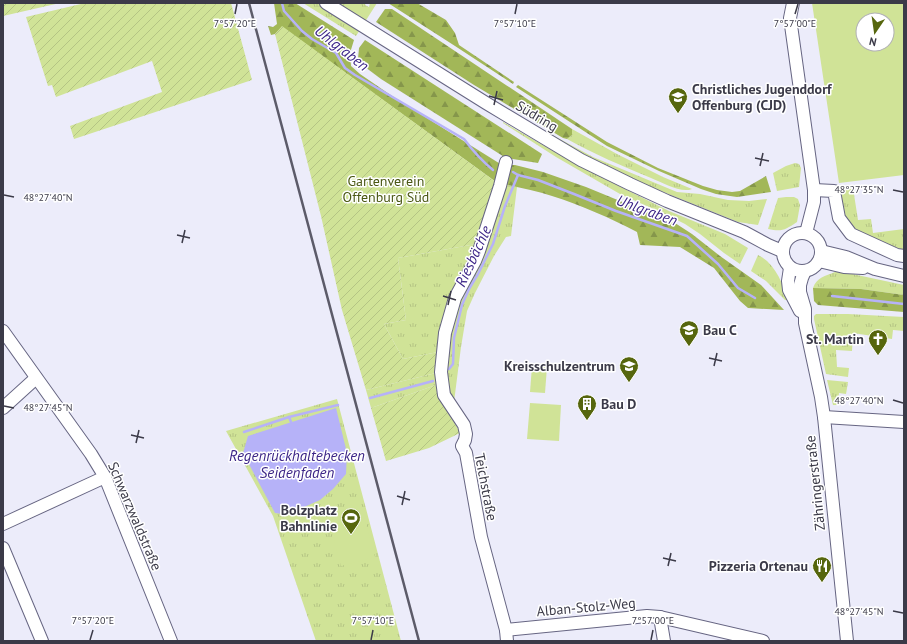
<svg xmlns="http://www.w3.org/2000/svg" width="907" height="644" font-family="'PT Sans',sans-serif">
	<style>
		.grass { fill: url(#grass-tufts) }
		.forest { fill: url(#forest-firs) }
		.garden { fill: url(#garden-furrows) }
		.pitch { fill: #d0e397; fill-rule: evenodd }
		.water { fill: #b6b2f8 }
		.lines { fill: none; stroke-linecap: round; stroke-linejoin: round }
		.stream { stroke: #b6b2f8; stroke-width: 2.5 }
		.minor-casing { stroke: #666582; stroke-width: 14 }
		.minor { stroke: #fff; stroke-width: 12 }
		.rail { stroke: #5c5b69; stroke-width: 2.5 }
		.ticks { fill: none; stroke: #3b3a48; stroke-width: 1.5 }
		.labels { text-anchor: middle; dominant-baseline: central; stroke-width: 3; stroke-linejoin: round; paint-order: stroke }
		.poi-label { font-size: 14px; font-weight: bold; fill: #3b3a48; stroke: #fff; text-anchor: end }
		.street-label { font-size: 14px; fill: #3b3a48; stroke: #fff }
		.park-label { font-size: 14px; fill: #4b5814; stroke: #fff }
		.water-label { font-size: 15px; font-style: italic; fill: #3c2587; stroke: #fff }
		.ticks-label { font-size: 10px; text-anchor: middle; fill: #3b3a48; stroke: #fff; stroke-width: 3; stroke-linejoin: round; paint-order: stroke }
	</style>
	<defs>
		<pattern id="grass-tufts" width="24" height="20" patternUnits="userSpaceOnUse"><rect width="24" height="20" fill="#d0e397"/><path d="M3 7l-1-3M5 7V3M7 7l1-3M15 17l-1-3M17 17v-4M19 17l1-3" fill="none" stroke="#b4c484"/></pattern>
		<pattern id="forest-firs" width="22" height="20" patternUnits="userSpaceOnUse"><rect width="22" height="20" fill="#a2b758"/><path d="M5 1l3.5 6h-7zM16 11l3.5 6h-7z" fill="#85964b"/></pattern>
		<pattern id="garden-furrows" width="10" height="10" patternUnits="userSpaceOnUse"><rect width="10" height="10" fill="#d0e397"/><path d="M-1 1l2-2M0 10L10 0M9 11l2-2" fill="none" stroke="#b4c484"/></pattern>
	</defs>
	<rect width="100%" height="100%" fill="#ececfa"/>
	<!-- grass -->
	<g class="grass">
		<path d="M303 3H366L365 5 369 7 370 3H377L356 36Z"/>
		<path d="M499 106 593 157 677 192 700 194 728 200 749 201 767 199 758 225 738 222 631 179 598 163Z"/>
		<path d="M503 122 569 160 627 190 669 211 725 234 748 248 740 264 724 253 700 234 685 224 667 215 620 194 556 157 503 123Z"/>
		<path d="M572 129 617 154 663 177 692 189C690 190 688 190 686 190 675 190 661 182 651 178 622 166 594 154 567 139L572 135Z"/>
		<path d="M795 163 799 164 801 168 799 187 777 191 773 173 786 166Z"/>
		<path d="M504 184 517 187 511 236 506 237 494 256 475 293 467 311 461 347 454 402 449 396 445 362 451 327Z"/>
		<path d="M853 188 858 220 871 219 873 233 904 229V250L888 245 855 231 841 212 840 189Z"/>
		<path d="M786 197H794L798 199 800 205 797 222C785 230 782 232 768 229L778 198Z"/>
		<path d="M476 244 438 352 403 359 384 324 406 320 398 258Z"/>
		<path d="M758 255C775 263 783 284 788 300H785L766 281 751 271Z"/>
		<path d="M835 272H843L904 285V295L861 289 813 288C817 277 825 276 835 272Z"/>
		<path d="M816 314H848L904 317V331L893 330 892 339 853 333 852 351 836 350 837 367 849 368 848 377 826 374 814 319V316Z"/>
		<path d="M436 373V385L371 408 366 390Z"/>
		<path d="M827 380 848 382 846 394 839 393 838 405H833Z"/>
		<path d="M337 399 401 641H316L273 516 226 431Z"/>
	</g>
	<!-- forest -->
	<g class="forest">
		<path d="M274 3H295L354 40 350 53 351 66 360 74 395 98 502 165 496 182 282 27 275 34 271 35 268 26 273 27 277 24Z"/>
		<path d="M388 3H417L446 20 455 33 459 45 514 82 513 84 455 46Z"/>
		<path d="M385 9H392L572 129V135L567 139 563 138 474 85 376 22Z"/>
		<path d="M365 40 542 154 538 163 506 158 381 79 361 64 358 59 359 48Z"/>
		<path d="M518 85 607 142 658 168 703 186 717 190 732 192 740 191 766 176 771 192 737 197 716 194 701 189 659 171 607 146 516 87Z"/>
		<path d="M511 165H515L543 172 586 187 642 210 675 223 692 234 720 256 761 285 784 310 748 308 740 301 714 268 680 247 640 245 637 232C610 218 581 205 552 196 537 191 520 188 504 184Z"/>
		<path d="M813 288 861 289 904 295V312L818 305 814 301Z"/>
	</g>
	<!-- garden -->
	<g class="garden">
		<path d="M3 3H60L3 16Z"/>
		<path d="M85 3H231L252 80 74 139 70 126 162 92 152 61 56 97 52 85 48 86 26 17Z"/>
		<path d="M282 26 496 182 476 244 398 258 406 320 384 324 403 359 438 352 436 373 366 390 342 310 321 216 275 34Z"/>
		<path d="M436 385 446 406 460 433 429 448 386 461 371 408Z"/>
	</g>
	<!-- pitch -->
	<g class="pitch">
		<path d="M812 3H904V175L839 183ZM863 20H887V44H863Z"/>
		<path d="M532 366 547 367 545 393 530 392Z"/>
		<path d="M530 403 561 405 559 441 527 439Z"/>
		<path d="M361 505 375 557 341 566 327 514Z"/>
	</g>
	<!-- water -->
	<path class="water" d="M336 408 347 453 346 474 333 489 320 500 293 512 282 514 275 513 243 453 248 436Z"/>
	<g class="lines">
		<!-- stream -->
		<g class="stream">
			<path d="M282 3 284 11 302 31 312 39 336 53 345 68 355 75 464 139C473 151 482 161 493 170"/>
			<path d="M513 172 518 175 538 180 574 194 616 211 687 236 718 264 738 288 755 298"/>
			<path d="M832 296 904 304"/>
			<path d="M449 369 453 364 454 338 462 305 469 289 478 274 493 244 505 206 518 175"/>
			<path d="M370 398 433 381"/>
			<path d="M289 417 291 422"/>
			<path d="M244 432 289 417 338 405"/>
		</g>
		<defs>
			<g id="minor">
				<path d="M326 3 486 103 581 160 630 184 667 201 744 232 768 245 782 251"/>
				<path d="M793 3 790 18 814 190V202L806 233"/>
				<path d="M506 162 500 186 479 251 475 261 455 298 445 333 441 372 444 395 464 425 466 434 465 440 462 446 466 453 481 537 506 630 507 641"/>
				<path d="M814 190 834 191 839 218 851 234 897 255 904 256"/>
				<circle cx="802" cy="252" r="19"/>
				<path d="M821 251 846 257 875 269 904 276"/>
				<path d="M819 261 844 267 863 268"/>
				<path d="M790 268 788 281 789 290 800 311"/>
				<path d="M805 271 802 278 800 285V292L805 309V323L821 397 824 417 847 641"/>
				<path d="M3 331 91 454 105 477 171 641"/>
				<path d="M3 408 36 378"/>
				<path d="M824 417 904 422"/>
				<path d="M3 524 105 477"/>
				<path d="M3 548 42 641"/>
				<path d="M660 617 664 641"/>
				<path d="M506 630 647 616 660 617 763 641"/>
			</g>
		</defs>
		<!-- minor casing -->
		<use href="#minor" class="minor-casing"/>
		<!-- minor -->
		<use href="#minor" class="minor"/>
		<!-- rail -->
		<path class="rail" d="M249 3 419 641"/>
	</g>
	<!-- ticks -->
	<path class="ticks" d="M235 14 237 4M515 14 517 4M795 14 798 4M489 96 503 100M494 105 497 91M755 158 769 161M760 166 763 153M893 190 903 192M4 195 14 197M177 235 190 238M182 243 185 230M443 296 456 300M448 305 451 291M709 358 722 361M714 366 717 353M893 400 903 403M4 406 14 408M131 435 144 438M136 443 139 430M397 496 410 500M402 505 405 491M663 558 676 561M668 566 671 553M893 611 903 613M90 640 93 630M371 640 373 630M651 640 653 630"/>
	<!-- icons -->
	<defs>
		<symbol id="university-pin" viewBox="-11 -11 22 30"><path d="M0 17L-7.5 6A9.5 9.5 0 1 1 7.5 6Z" fill="#56660d" stroke="#fff"/><path d="M0-5L7-2L0 1L-7-2ZM-4 1L0 2.5L4 1V4Q0 6-4 4Z" fill="#fff"/></symbol>
		<symbol id="school-pin" viewBox="-11 -11 22 30"><path d="M0 17L-7.5 6A9.5 9.5 0 1 1 7.5 6Z" fill="#56660d" stroke="#fff"/><path d="M0-5L7-2L0 1L-7-2ZM-4 1L0 2.5L4 1V4Q0 6-4 4Z" fill="#fff"/></symbol>
		<symbol id="church-pin" viewBox="-11 -11 22 30"><path d="M0 17L-7.5 6A9.5 9.5 0 1 1 7.5 6Z" fill="#56660d" stroke="#fff"/><path d="M-1.2-6h2.4v3.5h3.3v2.4h-3.3V6h-2.4V-.1h-3.3v-2.4h3.3Z" fill="#fff"/></symbol>
		<symbol id="building-pin" viewBox="-11 -11 22 30"><path d="M0 17L-7.5 6A9.5 9.5 0 1 1 7.5 6Z" fill="#56660d" stroke="#fff"/><path d="M-4-6H4V6H1V3H-1V6H-4ZM-2.5-4.3h1.7v1.8h-1.7ZM.8-4.3h1.7v1.8H.8ZM-2.5-1h1.7V.8h-1.7ZM.8-1h1.7V.8H.8Z" fill="#fff"/></symbol>
		<symbol id="stadium-pin" viewBox="-11 -11 22 30"><path d="M0 17L-7.5 6A9.5 9.5 0 1 1 7.5 6Z" fill="#56660d" stroke="#fff"/><path d="M0-5a6.5 5 0 1 0 0 10a6.5 5 0 1 0 0-10ZM-3.5-1.8h7v3.6h-7Z" fill="#fff"/></symbol>
		<symbol id="restaurant-pin" viewBox="-11 -11 22 30"><path d="M0 17L-7.5 6A9.5 9.5 0 1 1 7.5 6Z" fill="#56660d" stroke="#fff"/><path d="M-5-6h1v4h1v-4h1v4h1v-4h1v5L-1.5 .5V6h-2V.5L-5-1ZM5-6V6H3V1.5H1.5Q1.5-4 5-6Z" fill="#fff"/></symbol>
	</defs>
	<g fill-rule="evenodd">
		<use href="#university-pin" x="667" y="86" width="22" height="30"/>
		<use href="#school-pin" x="678" y="319" width="22" height="30"/>
		<use href="#church-pin" x="867" y="328" width="22" height="30"/>
		<use href="#school-pin" x="618" y="355" width="22" height="30"/>
		<use href="#building-pin" x="576" y="393" width="22" height="30"/>
		<use href="#stadium-pin" x="340" y="507" width="22" height="30"/>
		<use href="#restaurant-pin" x="811" y="555" width="22" height="30"/>
	</g>
	<g class="labels">
		<!-- poi labels -->
		<g class="poi-label">
			<text x="692" y="89" text-anchor="start">Christliches Jugenddorf<tspan x="692" dy="16">Offenburg (CJD)</tspan></text>
			<text x="703" y="330" text-anchor="start">Bau C</text>
			<text x="864" y="339">St. Martin</text>
			<text x="615" y="366">Kreisschulzentrum</text>
			<text x="601" y="404" text-anchor="start">Bau D</text>
			<text x="337" y="510">Bolzplatz<tspan x="337" dy="16">Bahnlinie</tspan></text>
			<text x="808" y="566">Pizzeria Ortenau</text>
		</g>
		<!-- street labels -->
		<g class="street-label">
			<text transform="translate(537 116) rotate(31)">Südring</text>
			<text transform="translate(815 483) rotate(-96)">Zähringerstraße</text>
			<text transform="translate(486 487) rotate(79)">Teichstraße</text>
			<text transform="translate(135 516) rotate(67)">Schwarzwaldstraße</text>
			<text transform="translate(586 607) rotate(-5)">Alban-Stolz-Weg</text>
		</g>
		<!-- park labels -->
		<g class="park-label">
			<text x="386" y="181">Gartenverein<tspan x="386" dy="16">Offenburg Süd</tspan></text>
		</g>
		<!-- water labels -->
		<g class="water-label">
			<text transform="translate(342 48) rotate(38)">Uhlgraben</text>
			<text transform="translate(647 210) rotate(20)">Uhlgraben</text>
			<text transform="translate(473 256) rotate(-65)">Riesbächle</text>
			<text x="297" y="455">Regenrückhaltebecken<tspan x="297" dy="17">Seidenfaden</tspan></text>
		</g>
	</g>
	<g class="ticks-label">
		<text x="235" y="27">7°57'20"E</text>
		<text x="515" y="27">7°57'10"E</text>
		<text x="795" y="27">7°57'00"E</text>
		<text x="859" y="193">48°27'35"N</text>
		<text x="48" y="201">48°27'40"N</text>
		<text x="859" y="404">48°27'40"N</text>
		<text x="48" y="411">48°27'45"N</text>
		<text x="859" y="615">48°27'45"N</text>
		<text x="93" y="624">7°57'20"E</text>
		<text x="373" y="624">7°57'10"E</text>
		<text x="653" y="624">7°57'00"E</text>
	</g>
	<!-- border -->
	<rect width="907" height="644" fill="none" stroke="#3b3a48" stroke-width="8"/>
	<!-- north arrow -->
	<g transform="translate(875 32) rotate(193)"><circle r="19" fill="#ffffff" stroke="#b1b0b6"/>
	<path d="M0-3L7 15L0 10L-7 15Z" fill="#56660d"/>
	<text y="-6" font-size="11" font-weight="bold" text-anchor="middle" fill="#3b3a48">N</text>
	</g>
</svg>
